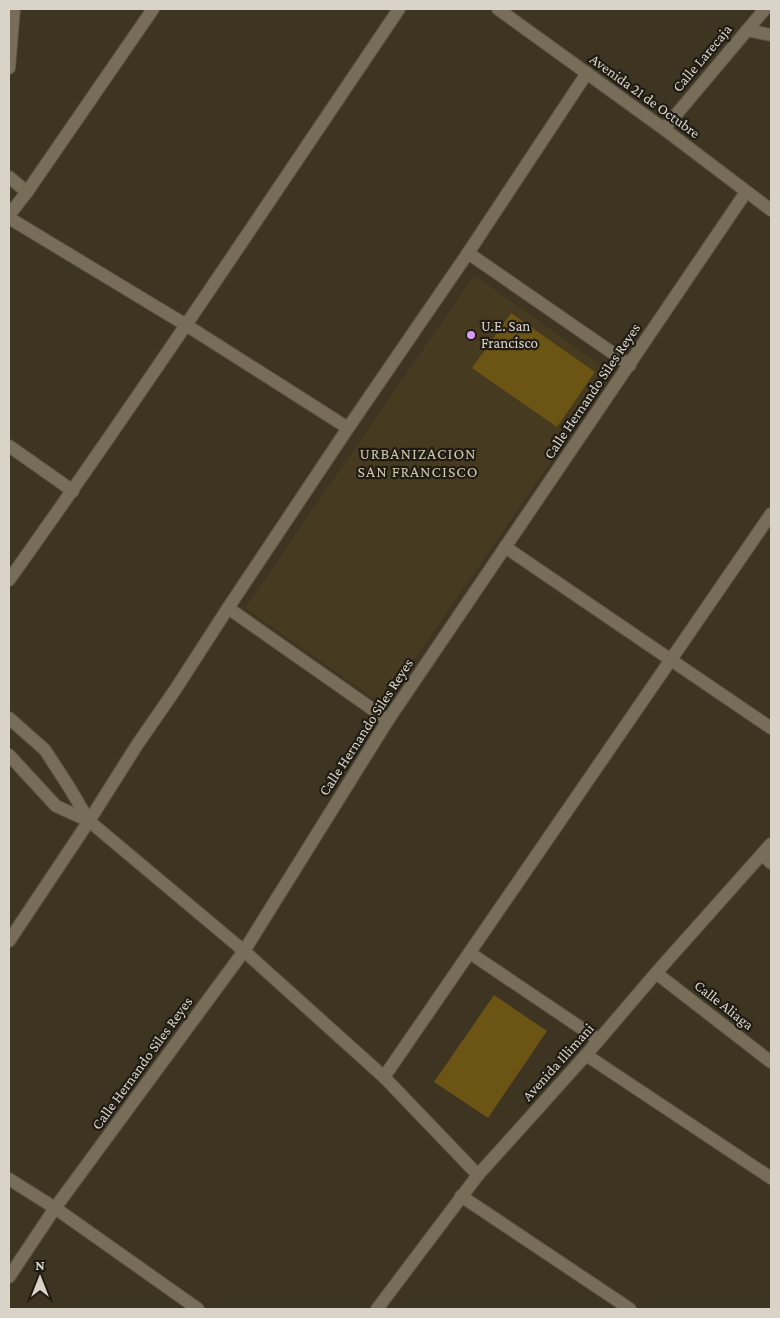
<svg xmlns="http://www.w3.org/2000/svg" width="780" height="1318" font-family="'Crimson Pro',serif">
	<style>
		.built { fill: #463a20 }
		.green { fill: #6c5415 }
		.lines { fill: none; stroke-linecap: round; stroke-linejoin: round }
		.minor-casing { stroke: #5a5342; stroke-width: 14 }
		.minor { stroke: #776d58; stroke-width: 12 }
		.poi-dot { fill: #d89af8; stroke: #201c14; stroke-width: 2 }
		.labels { text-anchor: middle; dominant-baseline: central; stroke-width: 4.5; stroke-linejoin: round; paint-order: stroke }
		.street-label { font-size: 15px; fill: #d9d3c8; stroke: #201c14 }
		.poi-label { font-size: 15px; fill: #d9d3c8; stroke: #201c14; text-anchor: start }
		.neighbourhood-label { font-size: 16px; letter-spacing: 1px; fill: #cec3ab; stroke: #201c14 }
	</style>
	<rect width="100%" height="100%" fill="#3d3421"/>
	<!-- built -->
	<path class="built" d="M474 275 612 373 383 705 245 608Z"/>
	<!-- green -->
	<g class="green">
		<path d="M511 313 595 372 557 427 472 368Z"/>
		<path d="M494 995 547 1031 488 1118 434 1082Z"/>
	</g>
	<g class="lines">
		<defs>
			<g id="minor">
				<path d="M498 9 664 129 771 210"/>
				<path d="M747 30 771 35"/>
				<path d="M9 68 14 9"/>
				<path d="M664 129 765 9"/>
				<path d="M9 177 27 192"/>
				<path d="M9 215 27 192 153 9"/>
				<path d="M9 218 186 325 348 428"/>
				<path d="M468 253 630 365"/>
				<path d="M9 446 73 491"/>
				<path d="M505 547 771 728"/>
				<path d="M9 580C143 392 270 200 399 9"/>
				<path d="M228 608 388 720"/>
				<path d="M9 718 45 750 69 787 89 821 244 951 384 1077 478 1175"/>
				<path d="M9 755 56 806 89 821"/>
				<path d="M762 854 771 863"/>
				<path d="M9 941 89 821 137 745 175 690 228 608 348 428 468 253 587 73"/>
				<path d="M470 953 599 1040"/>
				<path d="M656 973 771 1062"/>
				<path d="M586 1055 771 1178"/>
				<path d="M384 1077 771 514"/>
				<path d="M9 1179 55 1208 198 1309"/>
				<path d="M461 1196 630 1309"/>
				<path d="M9 1277 55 1208 244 951 388 720 746 192"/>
				<path d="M377 1309 478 1175 586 1055 656 973 771 844"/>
			</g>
		</defs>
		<!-- minor casing -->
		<use href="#minor" class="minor-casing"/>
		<!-- minor -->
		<use href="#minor" class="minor"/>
	</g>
	<!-- markers -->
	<circle class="poi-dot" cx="471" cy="335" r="5"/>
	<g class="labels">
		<!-- street labels -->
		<g class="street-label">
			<text transform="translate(702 58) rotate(-50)">Calle Larecaja</text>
			<text transform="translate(645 96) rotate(36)">Avenida 21 de Octubre</text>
			<text transform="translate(592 391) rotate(-56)">Calle Hernando Siles Reyes</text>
			<text transform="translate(366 727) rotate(-57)">Calle Hernando Siles Reyes</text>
			<text transform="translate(724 1005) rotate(38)">Calle Aliaga</text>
			<text transform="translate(558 1062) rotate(-48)">Avenida Illimani</text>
			<text transform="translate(142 1063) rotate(-54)">Calle Hernando Siles Reyes</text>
		</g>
		<!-- poi labels -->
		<g class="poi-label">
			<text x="481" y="326">U.E. San<tspan x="481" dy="17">Francisco</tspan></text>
		</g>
		<!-- neighbourhood labels -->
		<g class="neighbourhood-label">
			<text x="418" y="453">URBANIZACION<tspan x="418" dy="18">SAN FRANCISCO</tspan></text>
		</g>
	</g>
	<!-- border -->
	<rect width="780" height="1318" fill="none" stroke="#d9d3c8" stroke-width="20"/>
	<!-- north arrow -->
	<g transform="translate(40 1278)" stroke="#201c14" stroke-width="4" paint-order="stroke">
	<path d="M0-4L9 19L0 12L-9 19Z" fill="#d9d3c8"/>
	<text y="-8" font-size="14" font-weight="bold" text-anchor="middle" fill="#d9d3c8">N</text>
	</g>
</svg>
